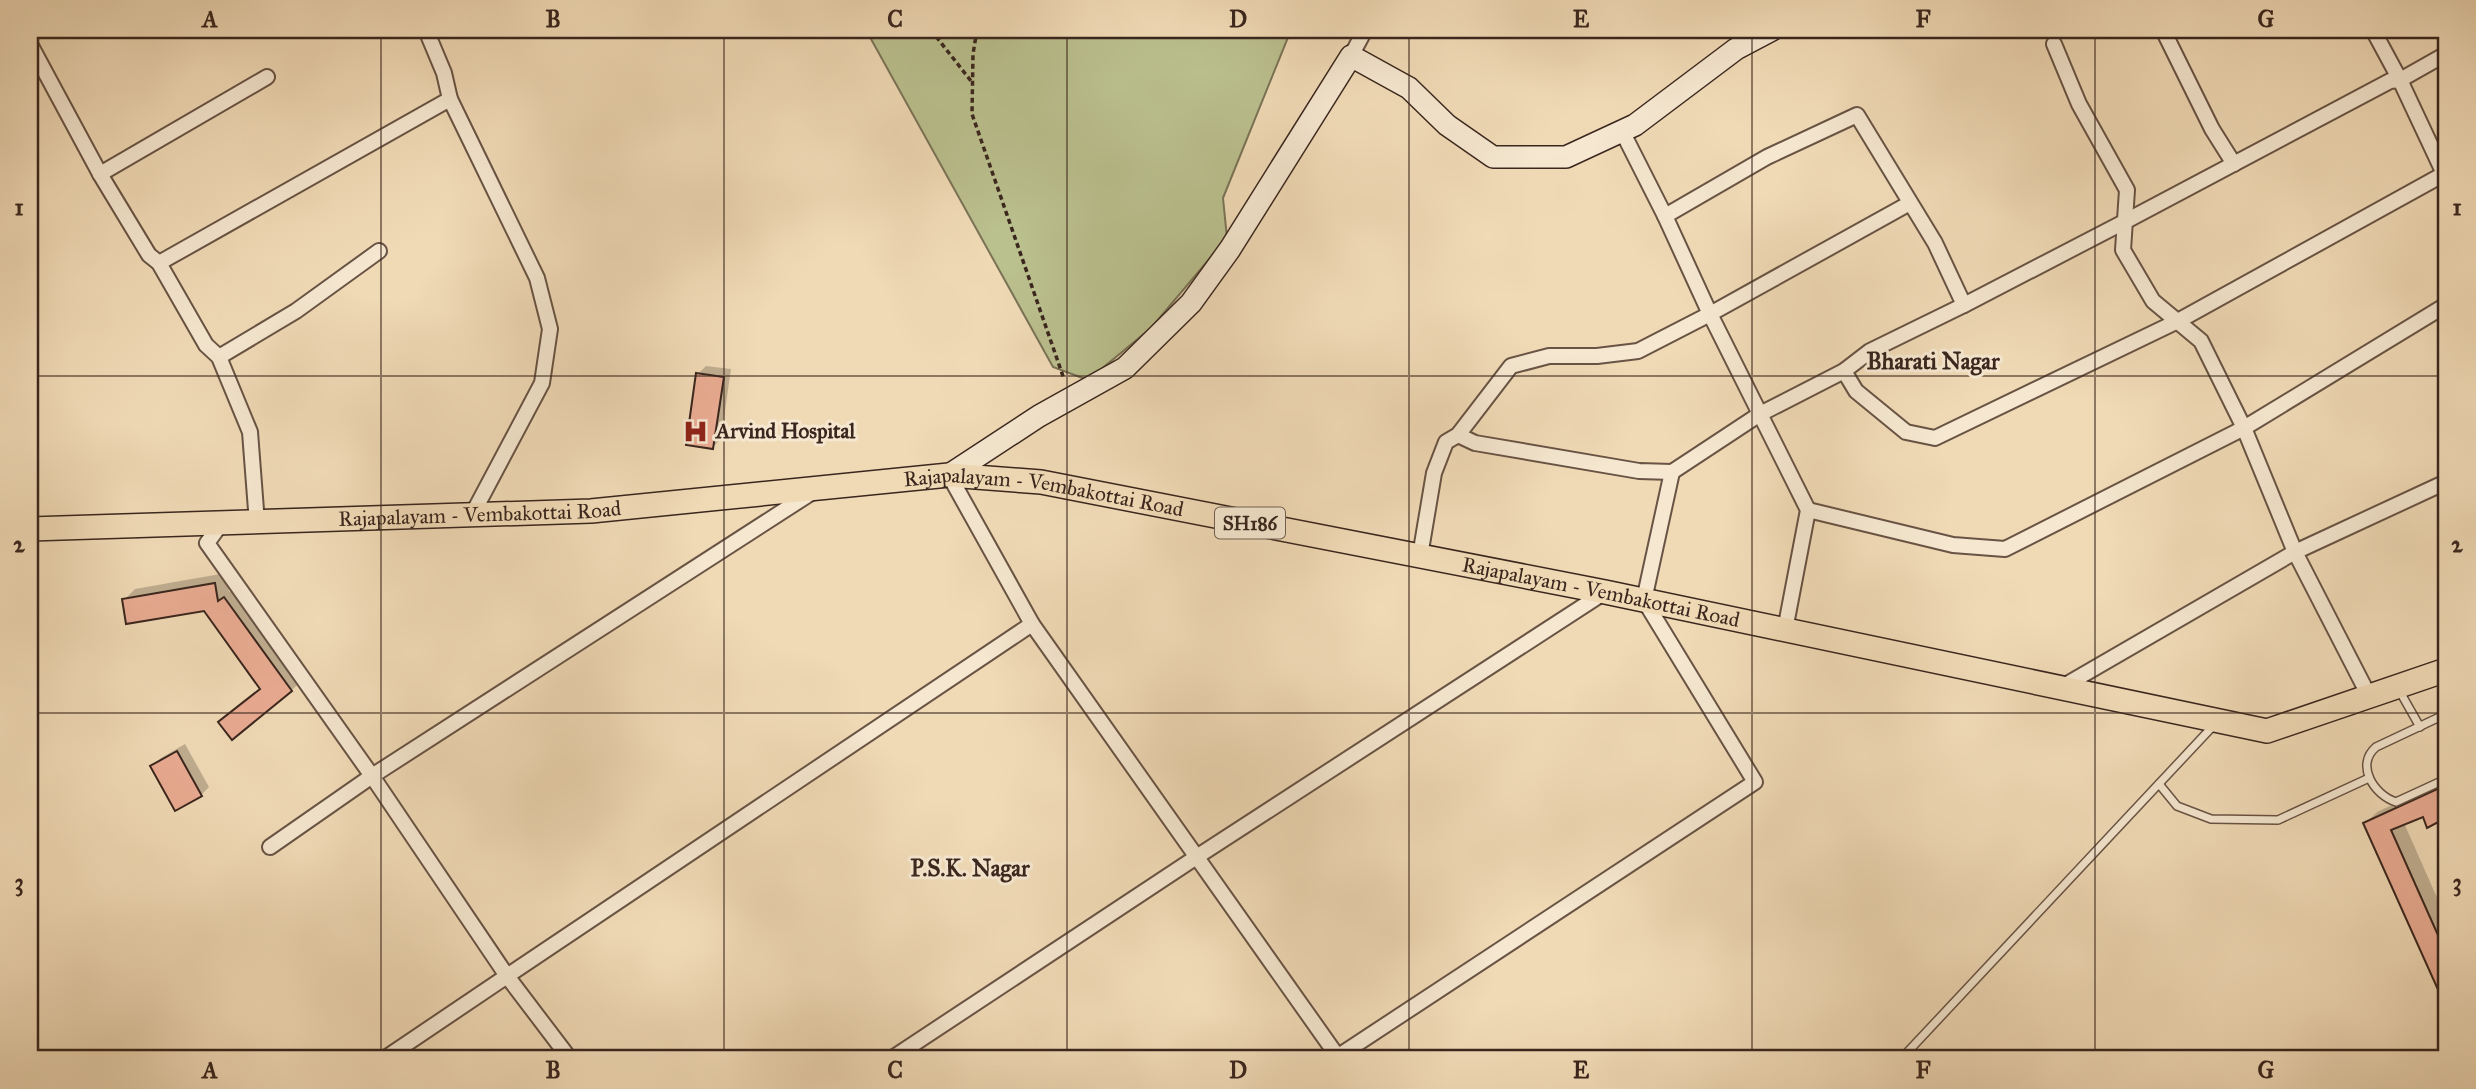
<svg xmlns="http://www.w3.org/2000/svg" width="2476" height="1089" font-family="'IM FELL Great Primer',serif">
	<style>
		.green { fill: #bac08e; stroke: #7a7356; stroke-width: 2 }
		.shadow { fill: #0003 }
		.building { fill: #eaac93; stroke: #3a261e; stroke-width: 2 }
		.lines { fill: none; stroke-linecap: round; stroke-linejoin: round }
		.lane-casing { stroke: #685344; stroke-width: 10 }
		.street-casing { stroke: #685344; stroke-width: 18 }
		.secondary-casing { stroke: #3a261e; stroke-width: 24 }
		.primary-casing { stroke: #3a261e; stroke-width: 26 }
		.path { stroke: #3a261e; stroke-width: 3.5; stroke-dasharray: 5 3.5; stroke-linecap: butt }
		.lane { stroke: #f5e7d0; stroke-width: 7 }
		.street { stroke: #f5e7d0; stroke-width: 14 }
		.secondary { stroke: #f5e7d0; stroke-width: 21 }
		.primary { stroke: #f0dab6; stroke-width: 23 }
		.grid { fill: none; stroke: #3a261e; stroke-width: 2; stroke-opacity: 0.55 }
		.labels { text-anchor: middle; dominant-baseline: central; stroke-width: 6; stroke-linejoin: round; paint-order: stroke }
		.shield { fill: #f5e7d0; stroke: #726053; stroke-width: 2 }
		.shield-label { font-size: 19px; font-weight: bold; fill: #3a261e }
		.poi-label { font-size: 21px; font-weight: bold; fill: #3a261e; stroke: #f5e7d0; text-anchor: start }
		.street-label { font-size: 21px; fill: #3a261e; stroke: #f5e7d0 }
		.neighbourhood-label { font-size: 23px; font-weight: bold; fill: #3a261e; stroke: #f5e7d0 }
		.neatline { fill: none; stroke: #3a261e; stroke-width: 2.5 }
		.grid-label { font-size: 23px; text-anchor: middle; font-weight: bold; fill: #3a261e }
	</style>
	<rect width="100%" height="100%" fill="#f0dab6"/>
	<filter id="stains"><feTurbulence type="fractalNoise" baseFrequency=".00286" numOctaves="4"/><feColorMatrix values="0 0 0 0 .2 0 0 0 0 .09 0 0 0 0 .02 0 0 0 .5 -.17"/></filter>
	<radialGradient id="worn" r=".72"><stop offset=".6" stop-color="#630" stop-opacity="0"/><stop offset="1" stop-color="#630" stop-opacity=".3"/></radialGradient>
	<!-- green -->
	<path class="green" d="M866 30H1291L1223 198 1227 238 1151 328 1088 380 1053 367Z"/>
	<!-- shadow -->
	<g class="shadow">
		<path d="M706 366 731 369 721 439 713 447 698 374Z"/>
		<path d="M226 573 229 592 236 587 302 680 291 691 221 722 262 688 205 609 124 600 135 589Z"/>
		<path d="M185 744 209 787 201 795 152 766 161 758Z"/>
		<path d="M2446 780V816L2428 825 2424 814 2404 823 2446 918 2445 1001 2366 823 2377 812Z"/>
	</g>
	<!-- building -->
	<g class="building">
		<path d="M696 373 724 377 713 449 686 445Z"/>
		<path d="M215 583 218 601 224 597 292 691 232 740 218 722 260 689 204 611 126 624 122 599Z"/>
		<path d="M177 751 202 796 175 811 150 766Z"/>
		<path d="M2446 785V818L2427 828 2423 817 2391 830 2446 953V1003H2444L2363 823Z"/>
	</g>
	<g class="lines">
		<defs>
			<g id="lane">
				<path d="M2399 690 2420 727"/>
				<path d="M2446 714 2376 747C2355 765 2374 795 2396 802L2446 779"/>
				<path d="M2159 784 2177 806 2211 819 2278 820 2369 778"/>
				<path d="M1901 1059 2214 725"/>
			</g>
			<g id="street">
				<path d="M426 30 444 73 450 99 537 278 550 329 542 383 472 515"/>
				<path d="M2163 30 2212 129 2234 164"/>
				<path d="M2373 30 2400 80 2446 178"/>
				<path d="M30 44 100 174 149 255 159 263 206 345 219 357 250 432 257 523"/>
				<path d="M2054 44 2079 104 2127 190 2123 250 2153 301 2201 341 2244 428 2295 552 2369 696"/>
				<path d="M1351 56 1365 30"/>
				<path d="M1622 131 1665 216"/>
				<path d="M100 174 267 77"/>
				<path d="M159 263 450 99"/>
				<path d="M219 357 296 311 379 251"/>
				<path d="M1844 371 1856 391 1906 432 1935 438 2178 321 2444 174"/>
				<path d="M1458 435 1475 443 1639 471 1672 472 1760 414 1844 371 1870 351 1964 305 2126 221 2390 81 2400 80 2446 54"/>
				<path d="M949 475 1032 624"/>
				<path d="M1808 510 1953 545 2005 549 2244 428 2446 305"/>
				<path d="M221 524 207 543 372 776 507 976 1032 624 1338 1057"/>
				<path d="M1420 556 1434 473 1446 442 1458 435 1511 366 1549 356H1597L1638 351 1710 314 1910 203"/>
				<path d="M1785 630 1808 510 1710 314 1665 216 1767 157 1857 115 1935 243 1964 305"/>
				<path d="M2062 687 2295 552 2446 482"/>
				<path d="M270 847 372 776 811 493"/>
				<path d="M384 1059 507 976 570 1059"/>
				<path d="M891 1059 1198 856 1605 592"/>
				<path d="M1334 1059 1755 782 1644 600 1672 472"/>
			</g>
			<path id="secondary" d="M949 475 1039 416 1125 368 1191 303 1230 249 1351 56 1409 88 1447 125 1493 157H1566L1635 125 1736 49 1772 30"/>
			<g id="primary">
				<path id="s1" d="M30 529 591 511 949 475 1041 482 1605 592 2267 731 2446 670"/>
			</g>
		</defs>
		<!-- lane casing -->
		<use href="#lane" class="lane-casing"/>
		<!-- street casing -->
		<use href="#street" class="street-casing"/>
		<!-- secondary casing -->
		<use href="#secondary" class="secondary-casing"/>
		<!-- primary casing -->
		<use href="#primary" class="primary-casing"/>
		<!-- path -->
		<g class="path">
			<path d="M931 30 971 81"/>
			<path d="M977 30 973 54 972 114 1064 379"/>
		</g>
		<!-- lane -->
		<use href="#lane" class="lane"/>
		<!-- street -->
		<use href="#street" class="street"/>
		<!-- secondary -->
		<use href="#secondary" class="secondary"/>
		<!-- primary -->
		<use href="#primary" class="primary"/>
	</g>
	<!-- grid -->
	<path class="grid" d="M381 30V1059M724 30V1059M1067 30V1059M1409 30V1059M1752 30V1059M2095 30V1059M30 376H2446M30 713H2446"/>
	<!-- icons -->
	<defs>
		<symbol id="hospital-bare" viewBox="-9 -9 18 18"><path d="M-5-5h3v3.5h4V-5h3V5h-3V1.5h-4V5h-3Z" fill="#8f2418" stroke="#f5e7d0" stroke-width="2.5" paint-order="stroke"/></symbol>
	</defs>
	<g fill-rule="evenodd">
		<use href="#hospital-bare" x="678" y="414" width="35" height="35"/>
	</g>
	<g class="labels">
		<!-- shield labels -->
		<rect class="shield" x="1215" y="507.5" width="70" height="31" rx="5"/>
		<g class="shield-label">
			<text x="1250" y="523">SH186</text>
		</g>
		<!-- poi labels -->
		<g class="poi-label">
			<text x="716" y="431">Arvind Hospital</text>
		</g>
		<!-- street labels -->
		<g class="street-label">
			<text stroke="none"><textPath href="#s1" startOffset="1017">Rajapalayam - Vembakottai Road</textPath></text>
			<text stroke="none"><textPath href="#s1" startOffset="450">Rajapalayam - Vembakottai Road</textPath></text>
			<text stroke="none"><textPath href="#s1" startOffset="1584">Rajapalayam - Vembakottai Road</textPath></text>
		</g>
		<!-- neighbourhood labels -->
		<g class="neighbourhood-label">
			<text x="1933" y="361">Bharati Nagar</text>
			<text x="970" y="868">P.S.K. Nagar</text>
		</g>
	</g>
	<!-- margin -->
	<rect width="2476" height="1089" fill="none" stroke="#f0dab6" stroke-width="77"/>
	<rect x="38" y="38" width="2400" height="1012" class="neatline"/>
	<g class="grid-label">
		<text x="210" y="27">A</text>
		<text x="553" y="27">B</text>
		<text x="895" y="27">C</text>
		<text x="1238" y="27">D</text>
		<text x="1581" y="27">E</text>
		<text x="1923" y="27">F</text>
		<text x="2266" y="27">G</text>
		<text x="19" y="215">1</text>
		<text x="2457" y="215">1</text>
		<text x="19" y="552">2</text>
		<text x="2457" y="552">2</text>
		<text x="19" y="890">3</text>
		<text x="2457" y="890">3</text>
		<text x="210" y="1078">A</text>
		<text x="553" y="1078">B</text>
		<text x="895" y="1078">C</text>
		<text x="1238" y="1078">D</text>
		<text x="1581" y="1078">E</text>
		<text x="1923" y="1078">F</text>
		<text x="2266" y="1078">G</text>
	</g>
	<rect width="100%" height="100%" filter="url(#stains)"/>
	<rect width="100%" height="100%" fill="url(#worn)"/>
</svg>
